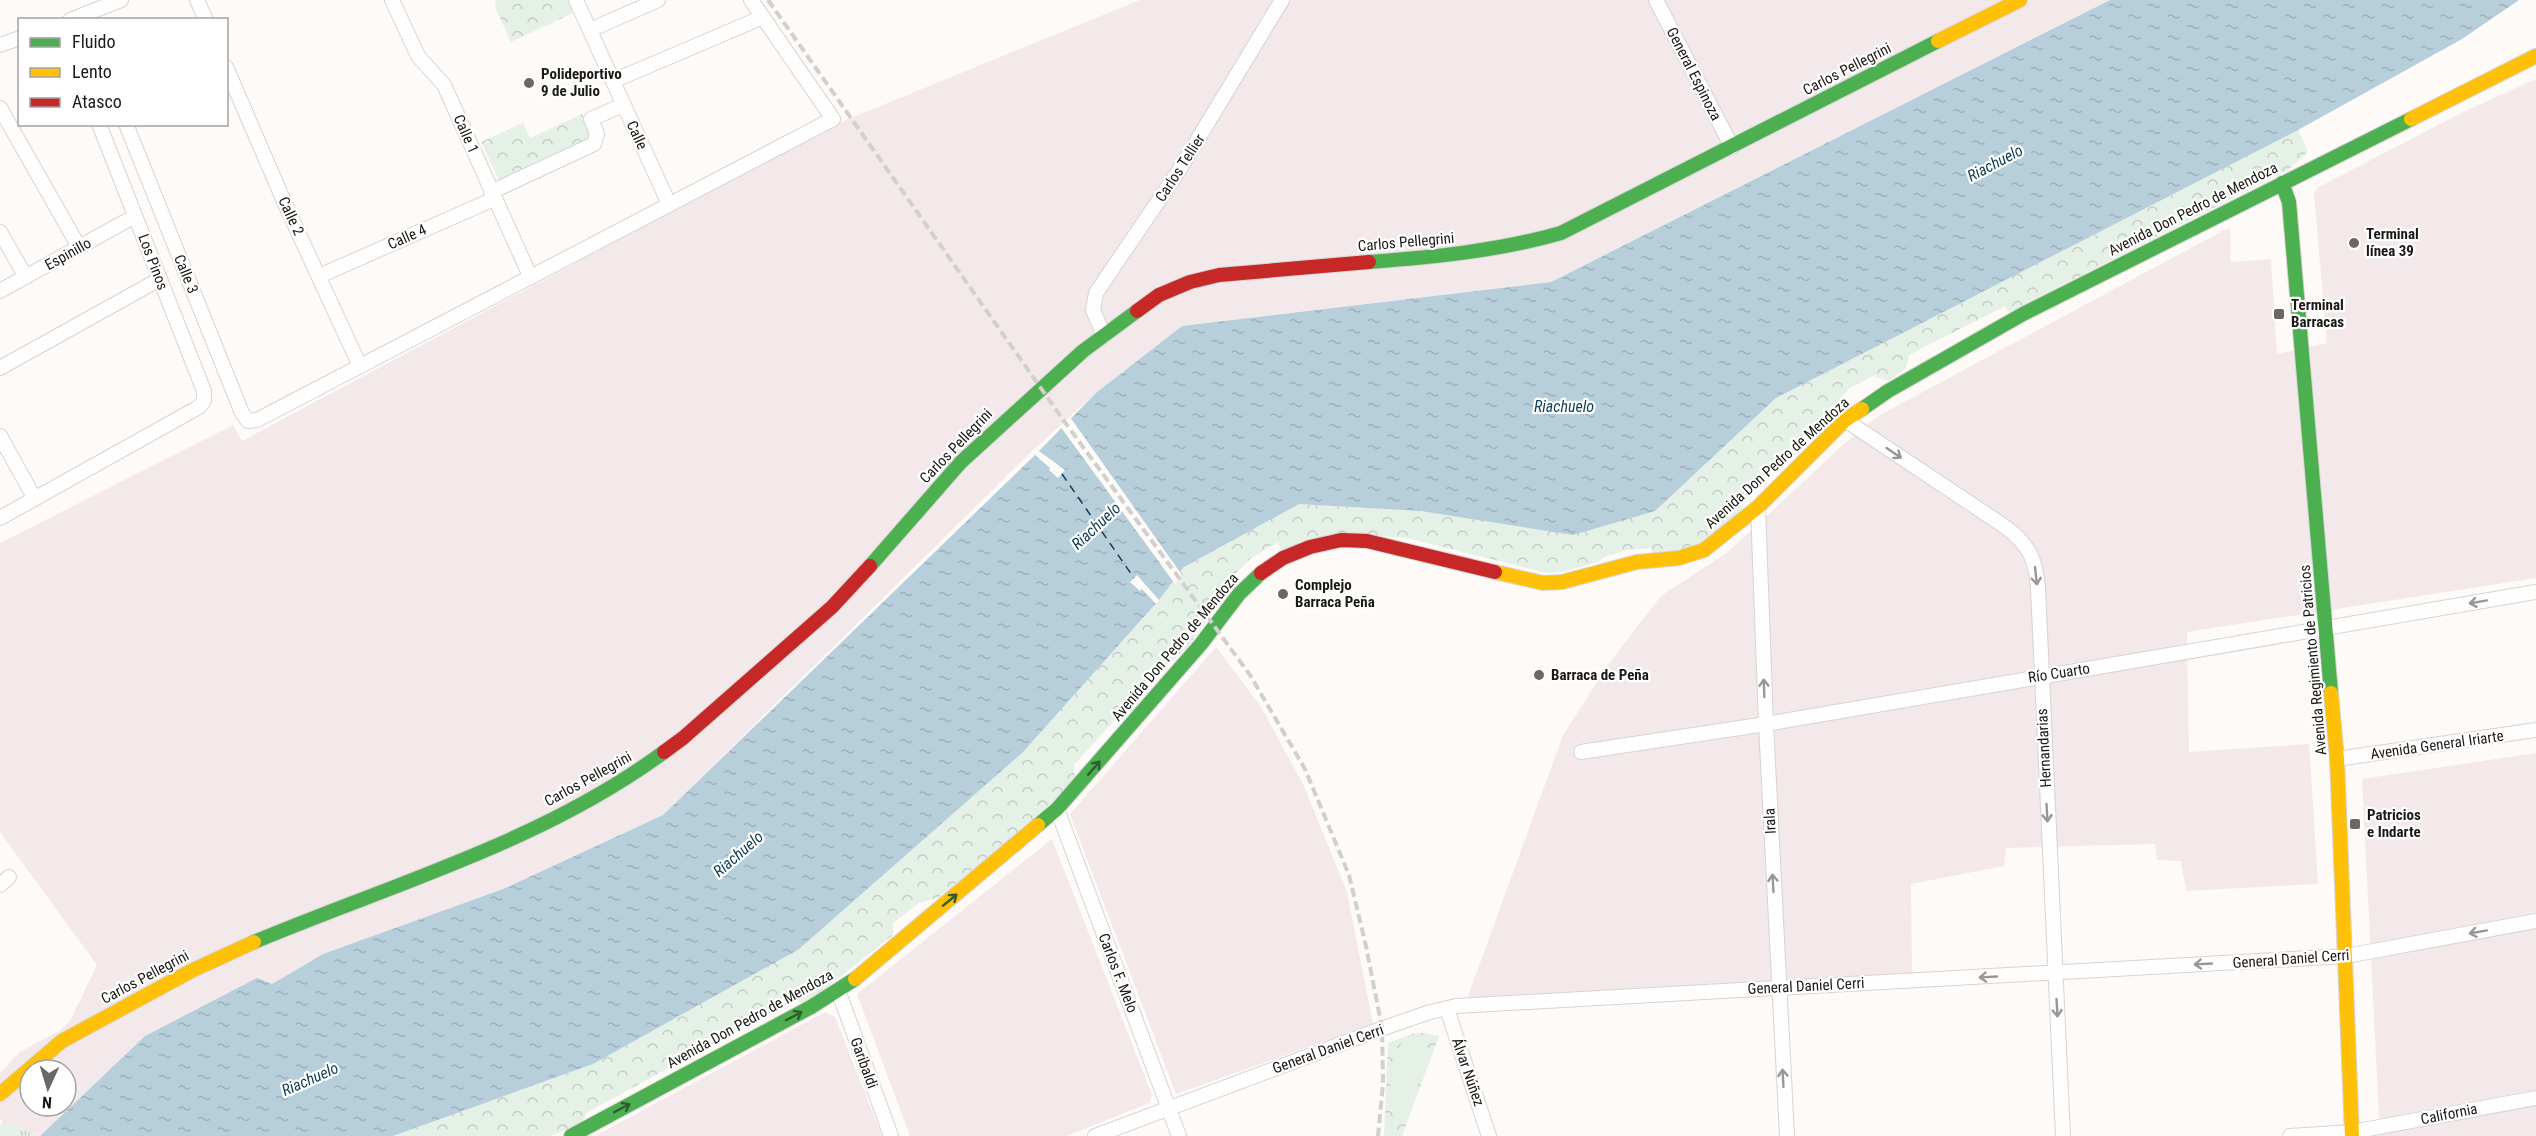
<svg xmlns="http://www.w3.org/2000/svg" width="2536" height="1136" font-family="'Roboto Condensed',sans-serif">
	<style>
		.industrial { fill: #f4e9ea; fill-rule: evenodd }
		.grass { fill: url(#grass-tufts) }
		.park { fill: url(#park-crowns) }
		.pitch { fill: #e5f0e7 }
		.water { fill: url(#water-ripples) }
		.pier { fill: #fdfaf7 }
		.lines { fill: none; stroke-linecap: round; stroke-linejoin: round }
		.ferry { stroke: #0f3d52; stroke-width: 1.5; stroke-dasharray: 8 6; stroke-linecap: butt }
		.street-casing { stroke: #d7d4d1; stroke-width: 16 }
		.fast-casing { stroke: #d7d4d1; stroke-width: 16 }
		.slow-casing { stroke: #d7d4d1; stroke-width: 16 }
		.jam-casing { stroke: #d7d4d1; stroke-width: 16 }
		.street { stroke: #fffefe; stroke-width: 14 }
		.fast { stroke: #4caf50; stroke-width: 14 }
		.slow { stroke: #ffc107; stroke-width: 14 }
		.jam { stroke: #c62828; stroke-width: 14 }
		.rail { stroke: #d1d0cf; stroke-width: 4; stroke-dasharray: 9 4.5; stroke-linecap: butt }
		.oneway { stroke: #989796 }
		.oneway2 { stroke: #315c30 }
		.poi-dot { fill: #6a6865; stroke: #fff; stroke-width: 2 }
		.labels { text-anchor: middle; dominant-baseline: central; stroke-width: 4.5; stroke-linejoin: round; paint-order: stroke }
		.street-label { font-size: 15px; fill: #1b1916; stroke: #fff }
		.poi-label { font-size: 15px; font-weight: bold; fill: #1b1916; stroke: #fff; text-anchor: start }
		.water-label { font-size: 16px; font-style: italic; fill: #0f3d52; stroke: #fff }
	</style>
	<defs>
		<pattern id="grass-tufts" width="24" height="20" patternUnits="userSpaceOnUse" patternTransform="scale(1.5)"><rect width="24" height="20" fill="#e5f0e7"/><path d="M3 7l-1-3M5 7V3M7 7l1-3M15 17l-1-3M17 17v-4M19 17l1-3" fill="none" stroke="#c4cdc5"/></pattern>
		<pattern id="park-crowns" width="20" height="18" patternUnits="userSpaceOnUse" patternTransform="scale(1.5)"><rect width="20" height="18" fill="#e5f0e7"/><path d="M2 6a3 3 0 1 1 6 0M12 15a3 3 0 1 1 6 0" fill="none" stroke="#c4cdc5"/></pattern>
		<pattern id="water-ripples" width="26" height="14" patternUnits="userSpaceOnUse" patternTransform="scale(1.5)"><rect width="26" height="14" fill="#b7cedb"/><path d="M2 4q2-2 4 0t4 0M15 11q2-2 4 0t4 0" fill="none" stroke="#9db0bb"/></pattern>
	</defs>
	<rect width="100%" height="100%" fill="#fdfaf7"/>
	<!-- industrial -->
	<g class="industrial">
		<path d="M1140 0H2110L1551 282 1182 326 1096 393 1031 452 663 815 503 889 323 954 272 984 145 1036 40 1136 3 1122 0 1118V1073L20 1052 59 1031 70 1021 97 965 0 832V543L233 425 242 441 836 124ZM30 1070H66V1106H30Z"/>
		<path d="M2536 79V578L2187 632 2189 752 2309 744 2318 884 2186 891 2181 861 2157 860 2155 844 2006 848 2004 866 1911 884 1912 973 1467 999 1563 735 1610 662 1661 596 1728 552 1844 444 1878 416 2230 227 2231 262 2271 259 2277 354 2327 343 2314 194 2317 188 2461 113Z"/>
		<path d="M1216 647 1261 707 1304 786 1347 892 1373 1024 1176 1094 1070 814Z"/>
		<path d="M2536 753V1136H2380L2362 779Z"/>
		<path d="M1052 839 1152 1095 1149 1103 1067 1136H910L857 994Z"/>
		<path d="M825 1012 835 1017 882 1136H595Z"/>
	</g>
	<!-- grass -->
	<path class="grass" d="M3 1122 39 1136H0V1126Z"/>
	<!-- park -->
	<g class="park">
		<path d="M496 0H568L573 13 511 42 495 7Z"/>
		<path d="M582 114 593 137 499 180 481 142 523 123 530 138Z"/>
		<path d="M2298 130 2308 152 2288 170 2009 312 2005 306 1909 355 1906 368 1889 381 1873 376 1850 388 1752 490 1735 521 1708 541 1678 553 1653 554 1651 548 1628 550 1604 557 1598 562 1562 572 1547 573 1407 538 1367 535 1281 550 1278 542 1251 558 1226 583 1230 588 1187 648 1144 687 1074 765 1075 778 1045 809 938 898 919 903 893 923V935L807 1003 795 1001 768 1014 586 1113 583 1124 549 1136H393L593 1064 1023 752 1159 600 1184 567 1299 504 1421 511H1655L1776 398Z"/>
		<path d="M1423 1033 1439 1036 1402 1136H1384L1388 1043 1411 1034Z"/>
	</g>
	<!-- pitch -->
	<path class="pitch" d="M1402 1040 1428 1047 1412 1107 1387 1100Z"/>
	<!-- water -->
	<path class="water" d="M2110 0H2519L2462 39 2298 130 1776 398 1655 511 1573 535 1421 511 1299 504 1184 567 1159 600 1023 752 799 949 593 1064 393 1136H40L145 1036 257 978 272 984 323 954 503 889 663 815 1033 457 1096 393 1182 326 1551 282Z"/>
	<!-- pier -->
	<g class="pier">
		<path d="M1070 417 1182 575 1175 584 1060 426Z"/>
		<path d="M1039 451 1065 470 1058 478 1049 470 1050 468 1035 455Z"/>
		<path d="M1137 575 1159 600 1156 604 1142 589 1140 591 1130 582Z"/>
	</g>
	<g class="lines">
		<!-- ferry -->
		<path class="ferry" d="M1062 474 1134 578"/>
		<defs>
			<g id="street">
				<path d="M197 0 206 20"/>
				<path d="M392 0 418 56 444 85 530 276"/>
				<path d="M576 0 669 204"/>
				<path d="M1656 0 1732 147"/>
				<path d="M70 20 121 0"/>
				<path d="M590 30 658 0"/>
				<path d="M0 45 20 38"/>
				<path d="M226 67 286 206 359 364"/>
				<path d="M613 81 763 17"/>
				<path d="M0 108 79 247"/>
				<path d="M126 124 242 413 248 421 257 420 833 119 751 0"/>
				<path d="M491 192 594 144 597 134 591 119 623 105"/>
				<path d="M0 232 26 277"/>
				<path d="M319 276 494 199"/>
				<path d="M0 291 135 216"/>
				<path d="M1104 336 1093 310 1096 293 1178 172 1282 0"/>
				<path d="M0 368 160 279"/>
				<path d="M1845 420 2007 528C2029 545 2036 560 2038 588L2063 1136"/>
				<path d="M0 436 35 499"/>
				<path d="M1758 507 1766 724 1787 1136"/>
				<path d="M0 518 199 407 204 401V391L99 124"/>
				<path d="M1581 752 1766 724 2536 592"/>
				<path d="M2337 759 2536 730"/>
				<path d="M1057 809 1179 1136"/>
				<path d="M0 885 9 877"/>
				<path d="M838 990 891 1136"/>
				<path d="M1447 1009 1489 1136"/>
				<path d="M1095 1136 1378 1030 1430 1012 1456 1006 2346 956 2536 921"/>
				<path d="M2290 1136 2352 1132 2536 1098"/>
			</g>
			<g id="fast">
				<path d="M2282 183 2289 202 2331 693"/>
				<path d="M1369 262C1434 257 1498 251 1561 233L1938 41"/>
				<path d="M1862 409 1888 391 2023 314 2411 119"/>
				<path d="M870 566 961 462 1083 351 1137 311"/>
				<path d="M1038 825 1057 809 1201 644 1239 594 1261 573"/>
				<path d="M254 942C392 884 542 842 664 752"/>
				<path d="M571 1136 811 1007 855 979"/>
			</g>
			<g id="slow">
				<path d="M1938 41 2020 0"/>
				<path d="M2411 119 2536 56"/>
				<path d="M1495 572 1543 583 1562 582 1637 562 1679 558 1704 550 1758 507 1845 420 1862 409"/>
				<path d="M2331 693 2337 759 2352 1136"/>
				<path d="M855 979 1038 825"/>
				<path d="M0 1094 62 1041 191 971 254 942"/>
			</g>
			<g id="jam">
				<path d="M1137 311 1159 295 1190 282 1219 275 1369 262"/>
				<path d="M1261 573 1283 558 1310 547 1341 540 1367 541 1495 572"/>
				<path d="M664 752 683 738 832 607 870 566"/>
			</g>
		</defs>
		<!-- street casing -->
		<use href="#street" class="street-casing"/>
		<!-- fast casing -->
		<use href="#fast" class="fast-casing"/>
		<!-- slow casing -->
		<use href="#slow" class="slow-casing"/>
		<!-- jam casing -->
		<use href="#jam" class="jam-casing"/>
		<!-- street -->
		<use href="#street" class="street"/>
		<!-- fast -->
		<use href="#fast" class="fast"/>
		<!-- slow -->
		<use href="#slow" class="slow"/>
		<!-- jam -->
		<use href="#jam" class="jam"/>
		<!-- rail -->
		<path class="rail" d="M768 0 1064 421 1250 675 1305 769 1349 875 1366 946 1382 1028 1383 1084 1378 1136"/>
	</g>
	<!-- one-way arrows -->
	<defs><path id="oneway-shaft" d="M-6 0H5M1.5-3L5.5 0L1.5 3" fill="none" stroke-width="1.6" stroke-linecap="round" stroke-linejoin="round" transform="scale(1.5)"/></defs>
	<g class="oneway">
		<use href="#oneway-shaft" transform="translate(1894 453) rotate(34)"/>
		<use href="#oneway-shaft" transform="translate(2036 576) rotate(84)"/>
		<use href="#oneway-shaft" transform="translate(2478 602) rotate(170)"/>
		<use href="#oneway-shaft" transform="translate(1764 688) rotate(-92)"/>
		<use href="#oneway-shaft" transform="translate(2047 813) rotate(87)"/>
		<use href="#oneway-shaft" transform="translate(1773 883) rotate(-93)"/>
		<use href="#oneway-shaft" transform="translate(2478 932) rotate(170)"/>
		<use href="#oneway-shaft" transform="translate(2203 964) rotate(177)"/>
		<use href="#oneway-shaft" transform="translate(1988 977) rotate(177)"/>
		<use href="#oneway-shaft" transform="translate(2057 1008) rotate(87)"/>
		<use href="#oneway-shaft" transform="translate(1783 1078) rotate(-93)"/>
	</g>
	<g class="oneway2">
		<use href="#oneway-shaft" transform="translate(1094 768) rotate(-49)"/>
		<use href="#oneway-shaft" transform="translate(950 900) rotate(-39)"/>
		<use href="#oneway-shaft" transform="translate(794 1016) rotate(-28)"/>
		<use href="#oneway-shaft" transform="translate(622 1108) rotate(-28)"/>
	</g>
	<!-- markers -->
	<g class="poi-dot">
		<circle cx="529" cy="83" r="6"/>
		<circle cx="2354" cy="243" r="6"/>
		<rect x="2273" y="308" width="12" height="12" rx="3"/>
		<circle cx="1283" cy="594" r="6"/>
		<circle cx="1539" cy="675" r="6"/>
		<rect x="2349" y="818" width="12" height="12" rx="3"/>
	</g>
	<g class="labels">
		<!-- street labels -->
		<g class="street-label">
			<text transform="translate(1847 69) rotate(-27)">Carlos Pellegrini</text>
			<text transform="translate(1694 74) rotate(63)">General Espinoza</text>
			<text transform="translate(466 134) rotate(66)">Calle 1</text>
			<text transform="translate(637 135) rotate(65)">Calle</text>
			<text transform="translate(1180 168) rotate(-57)">Carlos Tellier</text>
			<text transform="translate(2193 209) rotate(-27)">Avenida Don Pedro de Mendoza</text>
			<text transform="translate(291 216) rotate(65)">Calle 2</text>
			<text transform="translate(407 237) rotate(-24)">Calle 4</text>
			<text transform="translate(1406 242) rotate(-5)">Carlos Pellegrini</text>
			<text transform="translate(68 254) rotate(-29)">Espinillo</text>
			<text transform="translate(153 262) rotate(69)">Los Pinos</text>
			<text transform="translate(186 274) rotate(68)">Calle 3</text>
			<text transform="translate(956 446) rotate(-46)">Carlos Pellegrini</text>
			<text transform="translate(1777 463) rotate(-42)">Avenida Don Pedro de Mendoza</text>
			<text transform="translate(1175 647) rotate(-50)">Avenida Don Pedro de Mendoza</text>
			<text transform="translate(2313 660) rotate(-95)">Avenida Regimiento de Patricios</text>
			<text transform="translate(2059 673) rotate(-9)">Río Cuarto</text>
			<text transform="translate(2437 745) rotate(-8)">Avenida General Iriarte</text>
			<text transform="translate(2044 748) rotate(-93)">Hernandarias</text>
			<text transform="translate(588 779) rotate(-29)">Carlos Pellegrini</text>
			<text transform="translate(1770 821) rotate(-93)">Irala</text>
			<text transform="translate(2291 959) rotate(-4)">General Daniel Cerri</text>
			<text transform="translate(1118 973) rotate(69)">Carlos F. Melo</text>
			<text transform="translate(145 977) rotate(-28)">Carlos Pellegrini</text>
			<text transform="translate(1806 986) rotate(-3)">General Daniel Cerri</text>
			<text transform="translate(750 1019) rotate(-29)">Avenida Don Pedro de Mendoza</text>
			<text transform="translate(1328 1049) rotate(-20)">General Daniel Cerri</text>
			<text transform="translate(864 1063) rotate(70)">Garibaldi</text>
			<text transform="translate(1468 1072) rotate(71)">Álvar Núñez</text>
			<text transform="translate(2449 1114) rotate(-11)">California</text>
		</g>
		<!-- poi labels -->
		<g class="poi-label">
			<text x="541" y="74">Polideportivo<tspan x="541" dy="17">9 de Julio</tspan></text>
			<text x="2366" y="234">Terminal<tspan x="2366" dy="17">línea 39</tspan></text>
			<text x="2291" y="305">Terminal<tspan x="2291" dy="17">Barracas</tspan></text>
			<text x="1295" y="585">Complejo<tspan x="1295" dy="17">Barraca Peña</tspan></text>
			<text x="1551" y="675">Barraca de Peña</text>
			<text x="2367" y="815">Patricios<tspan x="2367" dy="17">e Indarte</tspan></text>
		</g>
		<!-- water labels -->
		<g class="water-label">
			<text transform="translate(1995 163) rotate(-28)">Riachuelo</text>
			<text x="1564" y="406">Riachuelo</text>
			<text transform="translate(1096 526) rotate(-43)">Riachuelo</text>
			<text transform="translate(738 854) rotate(-41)">Riachuelo</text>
			<text transform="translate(310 1079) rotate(-24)">Riachuelo</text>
		</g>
	</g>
	<!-- legend -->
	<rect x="18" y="18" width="210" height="108" fill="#ffffff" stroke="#a4a3a2" stroke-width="1.5"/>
	<rect x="30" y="38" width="30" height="9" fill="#4caf50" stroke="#a4a3a2" stroke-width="1.5"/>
	<text x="72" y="48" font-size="18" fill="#1b1916">Fluido</text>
	<rect x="30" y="68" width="30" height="9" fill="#ffc107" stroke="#a4a3a2" stroke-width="1.5"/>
	<text x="72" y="78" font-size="18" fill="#1b1916">Lento</text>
	<rect x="30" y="98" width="30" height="9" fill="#c62828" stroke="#a4a3a2" stroke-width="1.5"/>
	<text x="72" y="108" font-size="18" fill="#1b1916">Atasco</text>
	<!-- north arrow -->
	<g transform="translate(48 1088) rotate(184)"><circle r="28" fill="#ffffff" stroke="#a4a3a2" stroke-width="1.5"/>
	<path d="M0-4.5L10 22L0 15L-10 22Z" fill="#6a6865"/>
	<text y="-9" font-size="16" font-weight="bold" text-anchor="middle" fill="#1b1916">N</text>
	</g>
</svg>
